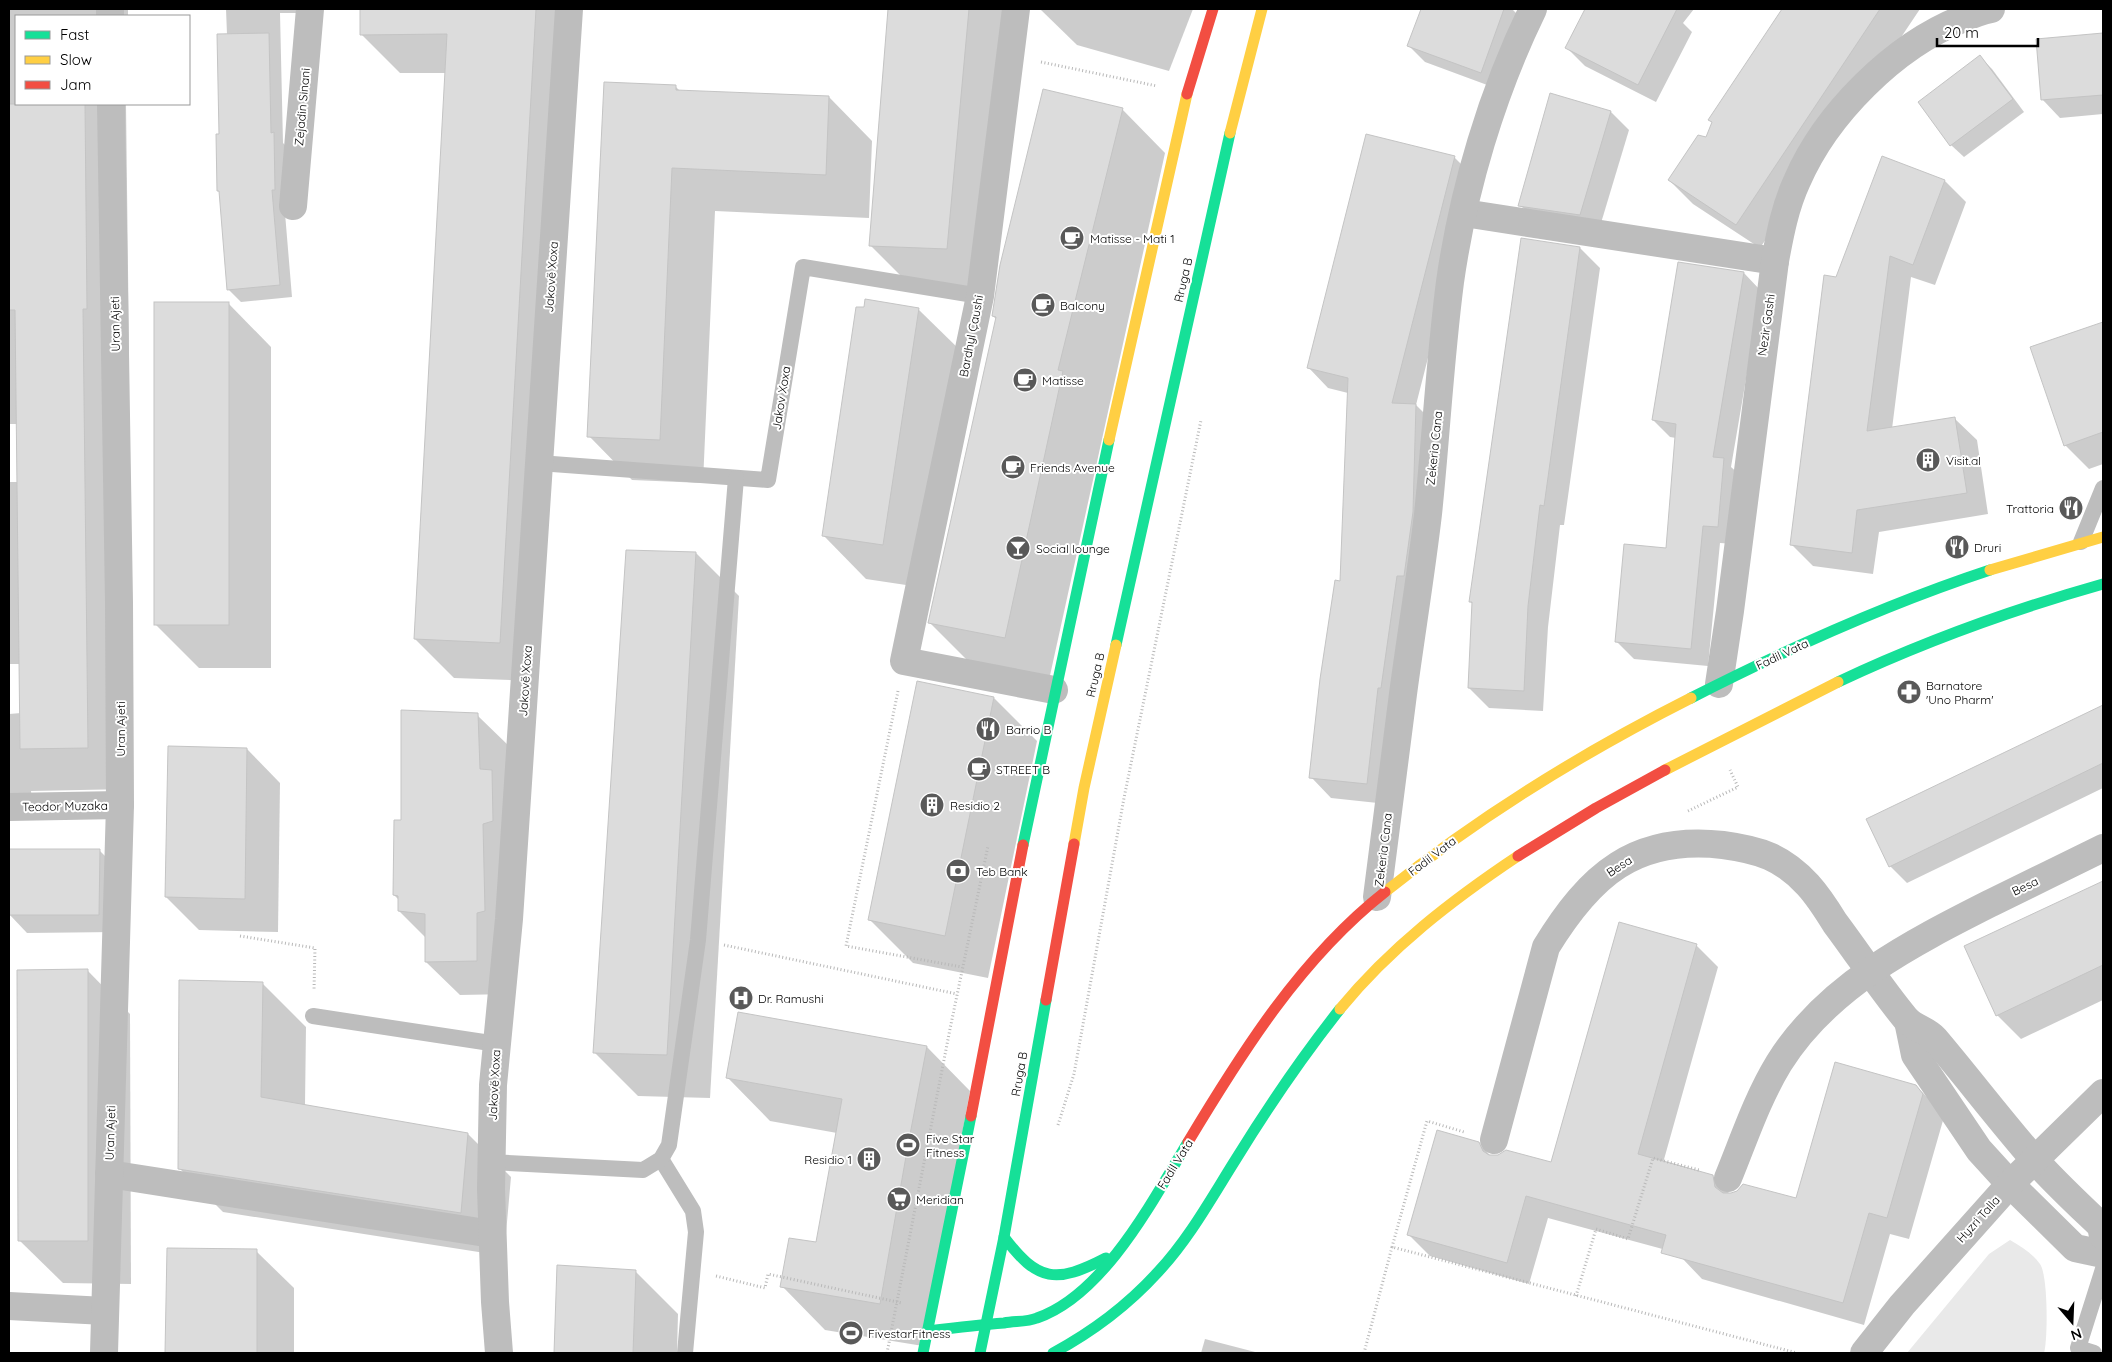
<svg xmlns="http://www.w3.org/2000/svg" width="2112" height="1362" font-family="Quicksand,sans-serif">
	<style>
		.grass { fill: #e9e9e9 }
		.shadow { fill: #0003 }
		.building { fill: #dcdcdc; stroke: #c4c4c4 }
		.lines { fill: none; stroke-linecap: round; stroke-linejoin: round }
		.path { stroke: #b8b8b8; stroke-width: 3; stroke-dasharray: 1 2.5; stroke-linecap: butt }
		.lane { stroke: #bdbdbd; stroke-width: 16 }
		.street { stroke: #bdbdbd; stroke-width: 28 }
		.fast { stroke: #16e098; stroke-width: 11 }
		.slow { stroke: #ffcf43; stroke-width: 11 }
		.jam { stroke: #f24e42; stroke-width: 11 }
		.labels { text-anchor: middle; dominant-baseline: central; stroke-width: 4; stroke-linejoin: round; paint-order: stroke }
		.street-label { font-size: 12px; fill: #000; stroke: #fff }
		.poi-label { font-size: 12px; fill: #000; stroke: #fff; text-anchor: start }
	</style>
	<rect width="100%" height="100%" fill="#fff"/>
	<!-- grass -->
	<path class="grass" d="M2010 1240C2022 1247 2032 1253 2040 1264 2048 1275 2048 1339 2044 1353H1907L1989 1254Z"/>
	<!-- shadow -->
	<g class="shadow">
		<path d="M9 9H128V16H16V104H126L129 351H124L130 789 31 791 33 809 9 812V714L21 713 20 664H9V482H18V424H9Z"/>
		<path d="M226 9H296V13H280L283 143 286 146 284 201 292 297 241 302 228 289 220 192 218 191 227 35Z"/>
		<path d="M361 9H576L538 681 454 678 415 639 446 73H400L361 34Z"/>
		<path d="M889 9H1016L990 292 914 289 870 245Z"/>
		<path d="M1040 9H1193L1169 71 1077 45Z"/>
		<path d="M1422 9H1512L1522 19 1498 89 1425 62 1409 46Z"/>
		<path d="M1587 9H1694L1683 23 1692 32 1656 102 1585 66 1567 48Z"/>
		<path d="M1783 9H1920L1760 248 1693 204 1669 180 1707 139 1713 123 1709 120Z"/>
		<path d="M2103 34V114L2060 118 2042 99 2037 40Z"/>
		<path d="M1980 57 1992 69 2024 112 1964 157 1951 145 1919 103Z"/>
		<path d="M675 86 681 92 829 97 872 141 869 218 715 211 703 483 632 480 589 436Z"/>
		<path d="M1122 109 1165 153 1049 680 973 666 929 622 996 319 993 316Z"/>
		<path d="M1611 112 1629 130 1598 233 1538 223 1520 205Z"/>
		<path d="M1454 157 1474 177 1416 405 1436 425 1387 804 1331 798 1311 777 1341 582 1348 393 1328 388 1308 367Z"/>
		<path d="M1945 181 1966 202 1935 285 1911 277 1892 429 1955 419 1977 440 1988 514 1879 532 1873 574 1813 566 1792 545 1837 278Z"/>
		<path d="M1522 239 1580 248 1600 268 1564 525H1560L1548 627 1543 711 1489 708 1469 688 1473 604 1470 602Z"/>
		<path d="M1744 273 1761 291 1731 467 1741 476 1735 544 1720 543 1708 666 1634 659 1616 641 1667 550 1676 438 1670 437 1653 420Z"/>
		<path d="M228 303 271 347V668H199L156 625Z"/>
		<path d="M918 309 962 352 926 588 866 579 823 535Z"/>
		<path d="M2103 323V464L2089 469 2065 445 2032 348Z"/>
		<path d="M627 551 696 553 739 596 710 1098 638 1096 594 1052Z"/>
		<path d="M994 698 1037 741 988 978 913 963 870 920Z"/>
		<path d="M2103 706V788L1907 883 1890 866 1868 820Z"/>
		<path d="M477 715 511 748 510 994 460 995 426 962V938L399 911V900L394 895Z"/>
		<path d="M247 749 280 783 278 932 199 930 166 897Z"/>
		<path d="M9 850H99L117 868V932L27 933 9 914Z"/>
		<path d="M2103 882V1000L2021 1039 1997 1015 1965 947Z"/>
		<path d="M1619 924 1697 946 1718 967 1663 1163 1712 1176 1731 1195 1797 1200 1916 1086 1938 1108 1944 1117 1909 1239 1890 1234 1864 1325 1702 1279 1681 1257V1254L1548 1218 1529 1284 1430 1256 1408 1234 1478 1143 1491 1156 1551 1163Z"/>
		<path d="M87 970 130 1014 131 1284 63 1283 19 1240Z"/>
		<path d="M263 984 306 1027 305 1105 468 1134 511 1177 504 1256 223 1212 179 1168Z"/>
		<path d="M739 1013 927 1047 970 1091 923 1346 825 1330 782 1286 817 1244 837 1133 770 1121 727 1077Z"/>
		<path d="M168 1250 256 1251 294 1288V1353H167Z"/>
		<path d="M558 1266 635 1271 678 1314 677 1353H555Z"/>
		<path d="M1205 1339 1259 1353H1201Z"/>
	</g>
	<!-- building -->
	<g class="building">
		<path d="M360 9H536L500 643 414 639 447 34 360 35Z"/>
		<path d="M888 9H969L947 249 869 246Z"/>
		<path d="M1421 9H1504L1481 73 1407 46Z"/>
		<path d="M1585 9H1677L1638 85 1565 48Z"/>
		<path d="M1782 9H1880L1736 225 1668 180 1698 135 1706 137 1712 122 1708 120Z"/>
		<path d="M269 33 271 133 274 132 275 190H272L280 285 227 290 219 191H217L216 134H219L217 34Z"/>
		<path d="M2103 33V95L2041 100 2036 39Z"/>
		<path d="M1980 55 2013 99 1950 146 1918 102Z"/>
		<path d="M604 82 676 85V90L829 96 826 175 672 168 660 440 587 437Z"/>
		<path d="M1043 89 1123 108 1058 370 1063 371 1005 638 928 623 996 317 992 316 1000 265Z"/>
		<path d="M1550 93 1611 111 1580 215 1518 206Z"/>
		<path d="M9 104H85L87 309H83L88 748 20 749 15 310H9Z"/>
		<path d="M1366 134 1455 156 1392 403 1416 404 1413 512 1404 576H1397L1381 688H1378L1367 784 1309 778 1320 679 1335 580 1340 581 1348 378 1307 368Z"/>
		<path d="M1882 156 1945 180 1913 265 1890 256 1867 431 1955 417 1967 493 1857 510 1852 553 1790 545 1824 275 1836 277Z"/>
		<path d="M1521 238 1580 247 1544 506 1540 505 1528 606 1524 691 1468 688 1472 602H1469Z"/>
		<path d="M1678 262 1744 272 1713 457 1724 458 1718 527 1703 526 1691 649 1615 642 1624 544 1666 548 1676 424 1652 420Z"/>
		<path d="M865 299 919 308 883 545 822 536 856 307H864Z"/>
		<rect x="154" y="302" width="75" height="323"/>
		<path d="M2103 322V432L2064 446 2030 347Z"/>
		<path d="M626 550 696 552 667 1055 593 1053Z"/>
		<path d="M917 681 994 697 945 936 868 920Z"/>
		<path d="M2103 705V763L1889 867 1866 819Z"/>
		<path d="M401 710 478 713 480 769 492 770 493 821 483 824 485 911 477 913V961L425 962V914L398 911V896L393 895 394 820H401Z"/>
		<path d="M168 746 247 748 245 899 165 897Z"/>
		<path d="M9 849H100L99 915H9Z"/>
		<path d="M2103 881V965L1996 1016 1964 946Z"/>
		<path d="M1619 922 1697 944 1638 1154 1713 1175 1715 1187 1723 1193H1731L1737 1191 1743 1184 1796 1198 1835 1062 1916 1085 1923 1094 1887 1218 1869 1213 1843 1303 1661 1253 1666 1235 1526 1196 1507 1263 1407 1235 1437 1130 1479 1142 1483 1151 1489 1155H1498L1506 1150 1551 1162Z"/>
		<path d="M88 969V1241H18L17 970Z"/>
		<path d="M179 980 263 982 261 1097 468 1133 461 1213 178 1169Z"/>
		<path d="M738 1012 927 1046 908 1145 880 1304 780 1287 789 1238 816 1242 842 1099 726 1078Z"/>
		<path d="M167 1248 257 1249V1353H165Z"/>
		<path d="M557 1265 636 1270 633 1353H554Z"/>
	</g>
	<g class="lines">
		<!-- path -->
		<g class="path">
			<path d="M1041 62 1157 86"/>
			<path d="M898 691 846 946 962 967"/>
			<path d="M1688 811 1738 787 1730 770"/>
			<path d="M240 936 315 948 314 990"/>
			<path d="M724 945 957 994"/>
			<path d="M1058 1125 1074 1074 1124 798 1201 420"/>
			<path d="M1392 1247 1427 1121 1464 1132"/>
			<path d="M716 1276 765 1288 768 1274 902 1303"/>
			<path d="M1576 1296 1596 1229 1628 1239 1653 1158 1699 1170"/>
			<path d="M887 1353 950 1029 988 846"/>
			<path d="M1364 1353 1392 1247 1797 1353"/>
		</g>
		<!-- lane -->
		<g class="lane">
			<path d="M539 463 768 480 803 267 980 296"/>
			<path d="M2081 542 2103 488"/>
			<path d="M313 1016 497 1044"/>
			<path d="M661 1159 693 1211 696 1232 685 1353"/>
			<path d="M491 1162 643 1170 661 1159 669 1145 698 940 736 478"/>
			<path d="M2094 1353 2078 1348 2103 1269"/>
		</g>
		<!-- street -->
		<g class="street">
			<path d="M110 9V16"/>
			<path d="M1016 9 980 296 904 661 1054 690"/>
			<path d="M293 206 310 9"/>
			<path d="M1464 213 1775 261"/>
			<path d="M1719 684 1730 611 1775 261C1780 234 1785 207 1797 181 1826 114 1894 46 1962 19 1971 15 1981 11 1991 9"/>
			<path d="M9 807 120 805"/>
			<path d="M1377 897C1386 830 1394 762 1403 694 1411 634 1421 574 1428 514 1436 437 1440 359 1450 282 1463 190 1492 93 1533 9"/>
			<path d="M1908 1021 1915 1055 1979 1150 2010 1184 2075 1248 2103 1254"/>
			<path d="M1494 1140 1546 947C1590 875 1635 835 1723 845 1760 850 1782 857 1808 885 1818 896 1827 910 1835 923 1859 955 1881 989 1906 1019 1914 1028 1927 1030 1935 1039 1968 1078 1999 1119 2033 1158 2054 1182 2078 1204 2101 1226L2103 1236"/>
			<path d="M109 1174 492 1234"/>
			<path d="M1728 1178C1744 1139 1757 1099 1779 1063 1827 986 1912 943 1991 903 2028 885 2066 866 2103 848"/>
			<path d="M9 1306 105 1311"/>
			<path d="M104 1353 120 805 119 602 111 104"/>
			<path d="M499 1353 495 1302 491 1189 493 1085 509 919 569 9"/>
			<path d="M1864 1353 1902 1305 2010 1184 2103 1093"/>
		</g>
		<!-- fast -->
		<g class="fast">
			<path d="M1116 645 1230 133"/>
			<path d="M1838 682C1925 641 2011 610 2103 584"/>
			<path d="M1691 698C1787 649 1887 604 1990 570"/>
			<path d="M1023 845 1109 440"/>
			<path d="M1004 1237C1038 1282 1056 1284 1106 1258"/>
			<path d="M928 1331C953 1328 978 1325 1004 1323 1015 1321 1027 1322 1037 1318 1104 1295 1153 1200 1188 1142"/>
			<path d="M923 1353 971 1116"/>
			<path d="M980 1353 1004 1237 1046 1000"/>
			<path d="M1053 1353C1092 1332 1128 1305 1158 1272 1189 1239 1212 1197 1236 1159 1268 1107 1302 1057 1340 1009"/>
		</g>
		<!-- slow -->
		<g class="slow">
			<path d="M1230 133 1262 9"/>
			<path d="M1109 440 1187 94"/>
			<path d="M1990 570 2103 537"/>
			<path d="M1665 770 1838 682"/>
			<path d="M1074 844 1084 788 1116 645"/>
			<path d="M1385 892C1480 816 1582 753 1691 698"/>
			<path d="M1340 1009C1390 948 1452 900 1518 856"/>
		</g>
		<!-- jam -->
		<g class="jam">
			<path d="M1187 94 1213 9"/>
			<path d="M1518 856 1596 808 1665 770"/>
			<path d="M1046 1000 1074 844"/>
			<path d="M971 1116 1023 845"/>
			<path d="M1188 1142C1242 1052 1301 958 1385 892"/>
		</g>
	</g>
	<!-- icons -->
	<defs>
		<symbol id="cafe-disc" viewBox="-11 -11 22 22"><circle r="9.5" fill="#595959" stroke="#fff"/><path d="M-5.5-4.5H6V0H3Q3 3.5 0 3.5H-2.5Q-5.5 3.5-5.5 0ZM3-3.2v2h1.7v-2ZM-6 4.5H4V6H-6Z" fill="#fff"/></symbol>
		<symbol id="building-disc" viewBox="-11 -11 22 22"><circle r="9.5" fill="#595959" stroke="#fff"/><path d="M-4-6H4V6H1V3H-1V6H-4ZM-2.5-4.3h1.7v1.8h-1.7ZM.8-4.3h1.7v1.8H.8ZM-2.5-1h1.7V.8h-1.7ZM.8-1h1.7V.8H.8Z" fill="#fff"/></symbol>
		<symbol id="restaurant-disc" viewBox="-11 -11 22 22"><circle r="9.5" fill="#595959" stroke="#fff"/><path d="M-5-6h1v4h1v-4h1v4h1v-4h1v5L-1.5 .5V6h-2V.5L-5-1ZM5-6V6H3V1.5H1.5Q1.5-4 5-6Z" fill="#fff"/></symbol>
		<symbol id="bar-disc" viewBox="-11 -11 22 22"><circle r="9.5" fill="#595959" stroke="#fff"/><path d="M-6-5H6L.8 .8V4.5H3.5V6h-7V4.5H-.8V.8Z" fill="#fff"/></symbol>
		<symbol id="pharmacy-disc" viewBox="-11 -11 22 22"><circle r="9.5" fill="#595959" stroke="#fff"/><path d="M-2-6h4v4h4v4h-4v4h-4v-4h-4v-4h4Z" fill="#fff"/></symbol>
		<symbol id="bank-disc" viewBox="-11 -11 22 22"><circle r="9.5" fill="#595959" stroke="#fff"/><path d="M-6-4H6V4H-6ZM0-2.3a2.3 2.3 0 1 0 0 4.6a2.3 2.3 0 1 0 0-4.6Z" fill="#fff"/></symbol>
		<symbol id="hospital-disc" viewBox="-11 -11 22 22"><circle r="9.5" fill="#595959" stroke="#fff"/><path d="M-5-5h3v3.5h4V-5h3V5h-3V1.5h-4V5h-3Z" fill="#fff"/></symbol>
		<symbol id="stadium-disc" viewBox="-11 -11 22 22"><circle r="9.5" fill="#595959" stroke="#fff"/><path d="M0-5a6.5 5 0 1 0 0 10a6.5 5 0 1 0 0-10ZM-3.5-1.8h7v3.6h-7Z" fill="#fff"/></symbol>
		<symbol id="supermarket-disc" viewBox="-11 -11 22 22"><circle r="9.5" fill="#595959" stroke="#fff"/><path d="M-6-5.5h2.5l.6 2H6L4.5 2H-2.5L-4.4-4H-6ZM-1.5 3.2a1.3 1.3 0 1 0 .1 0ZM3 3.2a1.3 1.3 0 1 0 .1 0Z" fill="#fff"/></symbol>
	</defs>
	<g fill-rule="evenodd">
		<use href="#cafe-disc" x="1058" y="224" width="28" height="28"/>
		<use href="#cafe-disc" x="1029" y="291" width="28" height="28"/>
		<use href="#cafe-disc" x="1011" y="366" width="28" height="28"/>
		<use href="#building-disc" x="1914" y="446" width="28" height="28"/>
		<use href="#cafe-disc" x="999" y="453" width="28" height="28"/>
		<use href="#restaurant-disc" x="2057" y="494" width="28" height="28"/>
		<use href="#restaurant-disc" x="1943" y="533" width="28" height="28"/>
		<use href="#bar-disc" x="1004" y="534" width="28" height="28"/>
		<use href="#pharmacy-disc" x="1895" y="678" width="28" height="28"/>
		<use href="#restaurant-disc" x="974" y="715" width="28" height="28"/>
		<use href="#cafe-disc" x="965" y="755" width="28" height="28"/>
		<use href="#building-disc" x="918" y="791" width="28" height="28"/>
		<use href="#bank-disc" x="944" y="857" width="28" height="28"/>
		<use href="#hospital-disc" x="727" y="984" width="28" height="28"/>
		<use href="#stadium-disc" x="894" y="1131" width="28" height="28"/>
		<use href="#building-disc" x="855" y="1145" width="28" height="28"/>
		<use href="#supermarket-disc" x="885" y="1185" width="28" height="28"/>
		<use href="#stadium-disc" x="837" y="1319" width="28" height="28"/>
	</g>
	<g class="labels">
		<!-- street labels -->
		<g class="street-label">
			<text transform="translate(302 107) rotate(-85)">Zejadin Sinani</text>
			<text transform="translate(551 277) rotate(-86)">Jakovë Xoxa</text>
			<text transform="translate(1183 280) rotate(-77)">Rruga B</text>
			<text transform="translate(115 324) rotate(-91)">Uran Ajeti</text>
			<text transform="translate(1766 325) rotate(-82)">Nezir Gashi</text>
			<text transform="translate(971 336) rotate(-79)">Bardhyl Çaushi</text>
			<text transform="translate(781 398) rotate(-81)">Jakov Xoxa</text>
			<text transform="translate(1434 448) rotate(-84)">Zekeria Cana</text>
			<text transform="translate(1782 654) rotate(-25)">Fadil Vata</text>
			<text transform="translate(1095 675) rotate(-77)">Rruga B</text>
			<text transform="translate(525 681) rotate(-86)">Jakovë Xoxa</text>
			<text transform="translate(120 729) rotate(-90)">Uran Ajeti</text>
			<text transform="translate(65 806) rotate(-1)">Teodor Muzaka</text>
			<text transform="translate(1383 850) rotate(-83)">Zekeria Cana</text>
			<text transform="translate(1432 856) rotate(-37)">Fadil Vata</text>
			<text transform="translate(1619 866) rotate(-33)">Besa</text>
			<text transform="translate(2025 886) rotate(-26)">Besa</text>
			<text transform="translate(1019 1074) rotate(-80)">Rruga B</text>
			<text transform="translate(494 1085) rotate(-87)">Jakovë Xoxa</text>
			<text transform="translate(110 1133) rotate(-88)">Uran Ajeti</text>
			<text transform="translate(1175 1164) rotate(-58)">Fadil Vata</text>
			<text transform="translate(1978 1219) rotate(-48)">Hyzri Talla</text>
		</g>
		<!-- poi labels -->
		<g class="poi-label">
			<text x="1090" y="238">Matisse - Mati 1</text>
			<text x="1060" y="305">Balcony</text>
			<text x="1042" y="380">Matisse</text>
			<text x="1946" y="460">Visit.al</text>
			<text x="1030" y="467">Friends Avenue</text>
			<text x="2054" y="508" text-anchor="end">Trattoria</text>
			<text x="1974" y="547">Druri</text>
			<text x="1036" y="548">Social lounge</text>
			<text x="1926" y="685">Barnatore<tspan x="1926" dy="14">'Uno Pharm'</tspan></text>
			<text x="1006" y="729">Barrio B</text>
			<text x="996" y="769">STREET B</text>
			<text x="950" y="805">Residio 2</text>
			<text x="976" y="871">Teb Bank</text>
			<text x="758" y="998">Dr. Ramushi</text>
			<text x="926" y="1138">Five Star<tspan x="926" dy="14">Fitness</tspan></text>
			<text x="852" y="1159" text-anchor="end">Residio 1</text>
			<text x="916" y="1199">Meridian</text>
			<text x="868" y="1333">FivestarFitness</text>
		</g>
	</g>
	<!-- border -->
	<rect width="2112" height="1362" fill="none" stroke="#000000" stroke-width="20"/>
	<!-- legend -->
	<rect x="15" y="15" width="175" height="90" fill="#ffffff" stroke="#999999"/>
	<rect x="25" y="31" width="25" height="8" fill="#16e098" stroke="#999999"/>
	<text x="60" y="40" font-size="15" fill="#000000">Fast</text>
	<rect x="25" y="56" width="25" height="8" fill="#ffcf43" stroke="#999999"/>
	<text x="60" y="65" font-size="15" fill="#000000">Slow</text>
	<rect x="25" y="81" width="25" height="8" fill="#f24e42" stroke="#999999"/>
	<text x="60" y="90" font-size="15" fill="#000000">Jam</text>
	<!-- north arrow -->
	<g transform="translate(2072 1322) rotate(161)" stroke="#ffffff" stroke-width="4" paint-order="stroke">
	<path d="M0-4L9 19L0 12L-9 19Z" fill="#000000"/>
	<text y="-8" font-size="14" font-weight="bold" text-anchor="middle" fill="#000000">N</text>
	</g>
	<!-- scale -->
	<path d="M1937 38v8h101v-8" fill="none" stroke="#000000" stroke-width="2.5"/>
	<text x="1944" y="38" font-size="15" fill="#000000" stroke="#ffffff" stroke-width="4" paint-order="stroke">20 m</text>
</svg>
